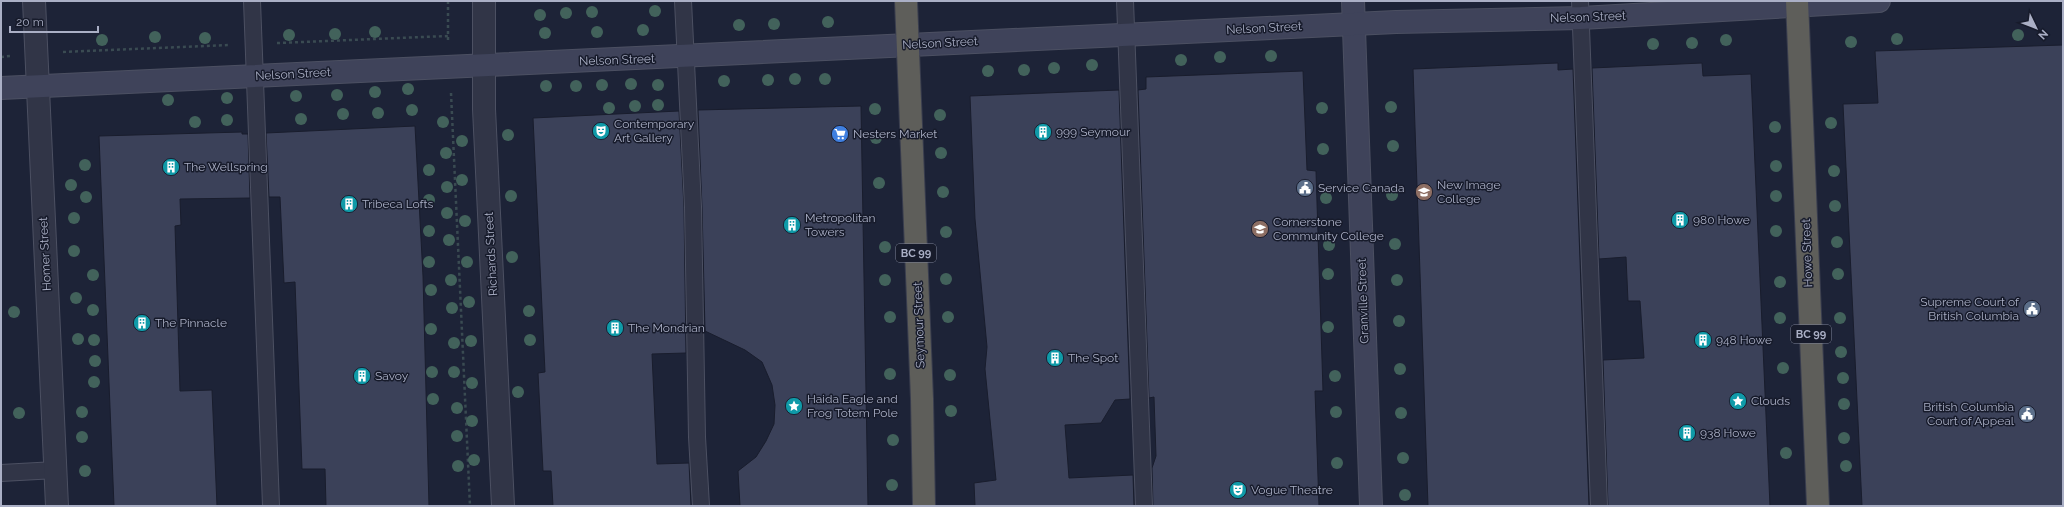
<svg xmlns="http://www.w3.org/2000/svg" width="2064" height="507" font-family="Raleway,sans-serif">
	<style>
		.building { fill: #3b4159; stroke: #191d2d }
		.lines { fill: none; stroke-linecap: round; stroke-linejoin: round }
		.service-casing { stroke: #4c5062; stroke-width: 18 }
		.tertiary-casing { stroke: #4c5062; stroke-width: 24 }
		.secondary-casing { stroke: #4c5062; stroke-width: 24 }
		.trunk-casing { stroke: #393d4e; stroke-width: 24 }
		.path { stroke: #3a4b52; stroke-width: 2.5; stroke-dasharray: 3 3; stroke-linecap: butt }
		.service { stroke: #313547; stroke-width: 16 }
		.tertiary { stroke: #313547; stroke-width: 22 }
		.secondary { stroke: #3f435a; stroke-width: 22 }
		.trunk { stroke: #5e5e5a; stroke-width: 22 }
		.tree { fill: #42625b }
		.labels { text-anchor: middle; dominant-baseline: central; stroke-width: 3; stroke-linejoin: round; paint-order: stroke }
		.shield { fill: #171b2b; stroke: #7e8397; stroke-width: 1 }
		.shield-label { font-size: 11px; font-weight: bold; fill: #aaafc5 }
		.street-label { font-size: 12px; fill: #aaafc5; stroke: #171b2b }
		.poi-label { font-size: 12px; fill: #aaafc5; stroke: #171b2b; text-anchor: start }
	</style>
	<rect width="100%" height="100%" fill="#1d2337"/>
	<!-- building -->
	<g class="building">
		<path d="M2063 45V506H1862L1843 104 1878 103 1875 51Z"/>
		<path d="M1558 63V70L1573 69 1589 506H1428L1413 69Z"/>
		<path d="M1702 63 1703 76 1751 74 1770 506H1608L1603 360 1644 358 1640 301H1628L1626 257 1599 259 1592 68Z"/>
		<path d="M1303 71 1307 170 1316 171 1323 391H1315L1319 506H1153L1152 468 1156 456 1154 397 1149 398 1138 90 1146 89V77Z"/>
		<path d="M1119 90 1130 399 1115 400 1101 423 1065 425 1069 478 1133 475 1134 506H975L974 483 996 480 985 369 987 347 975 219 970 96Z"/>
		<path d="M861 106 868 506H740L738 471 756 457 766 441 774 424 775 405 772 385 762 362 745 350 705 331 702 207 698 110Z"/>
		<path d="M679 111 684 207 686 353 652 354 657 464 689 463 691 506H553L551 471H543L538 373 545 372 533 118Z"/>
		<path d="M415 126 423 276 429 506H326L325 469H302L295 282 284 283 280 197H269L266 133Z"/>
		<path d="M242 132V134H248L250 198 180 199 181 225 175 226 180 391 212 390 217 506H114L99 136Z"/>
	</g>
	<g class="lines">
		<defs>
			<g id="service">
				<path d="M252 1 271 506"/>
				<path d="M683 1 693 207 697 437 701 506"/>
				<path d="M1125 1 1144 506"/>
				<path d="M1580 1 1599 506"/>
				<path d="M1 473 56 470"/>
			</g>
			<g id="tertiary">
				<path d="M34 1 57 506"/>
				<path d="M484 1V109L503 506"/>
			</g>
			<g id="secondary">
				<path d="M1353 1 1371 506"/>
				<path d="M1 88 1396 22 1581 18 1879 1"/>
			</g>
			<g id="trunk">
				<path d="M906 1 922 399 924 506"/>
				<path d="M1797 1 1818 506"/>
			</g>
		</defs>
		<!-- service casing -->
		<use href="#service" class="service-casing"/>
		<!-- tertiary casing -->
		<use href="#tertiary" class="tertiary-casing"/>
		<!-- secondary casing -->
		<use href="#secondary" class="secondary-casing"/>
		<!-- trunk casing -->
		<use href="#trunk" class="trunk-casing"/>
		<!-- path -->
		<g class="path">
			<path d="M448 1V40"/>
			<path d="M277 43 448 36"/>
			<path d="M63 52 230 45"/>
			<path d="M1 57 10 56"/>
			<path d="M451 93 470 506"/>
		</g>
		<!-- service -->
		<use href="#service" class="service"/>
		<!-- tertiary -->
		<use href="#tertiary" class="tertiary"/>
		<!-- secondary -->
		<use href="#secondary" class="secondary"/>
		<!-- trunk -->
		<use href="#trunk" class="trunk"/>
	</g>
	<!-- trees -->
	<g class="tree">
		<circle cx="655" cy="11" r="6"/>
		<circle cx="592" cy="12" r="6"/>
		<circle cx="566" cy="13" r="6"/>
		<circle cx="540" cy="15" r="6"/>
		<circle cx="828" cy="22" r="6"/>
		<circle cx="774" cy="24" r="6"/>
		<circle cx="739" cy="25" r="6"/>
		<circle cx="643" cy="30" r="6"/>
		<circle cx="375" cy="32" r="6"/>
		<circle cx="597" cy="32" r="6"/>
		<circle cx="545" cy="33" r="6"/>
		<circle cx="335" cy="34" r="6"/>
		<circle cx="289" cy="35" r="6"/>
		<circle cx="2018" cy="35" r="6"/>
		<circle cx="155" cy="37" r="6"/>
		<circle cx="205" cy="38" r="6"/>
		<circle cx="1897" cy="39" r="6"/>
		<circle cx="102" cy="40" r="6"/>
		<circle cx="1726" cy="40" r="6"/>
		<circle cx="1851" cy="42" r="6"/>
		<circle cx="1692" cy="43" r="6"/>
		<circle cx="1653" cy="44" r="6"/>
		<circle cx="1271" cy="56" r="6"/>
		<circle cx="1220" cy="57" r="6"/>
		<circle cx="1181" cy="60" r="6"/>
		<circle cx="1092" cy="65" r="6"/>
		<circle cx="1054" cy="68" r="6"/>
		<circle cx="1024" cy="70" r="6"/>
		<circle cx="988" cy="71" r="6"/>
		<circle cx="795" cy="79" r="6"/>
		<circle cx="825" cy="79" r="6"/>
		<circle cx="768" cy="80" r="6"/>
		<circle cx="724" cy="81" r="6"/>
		<circle cx="631" cy="84" r="6"/>
		<circle cx="602" cy="85" r="6"/>
		<circle cx="658" cy="85" r="6"/>
		<circle cx="546" cy="86" r="6"/>
		<circle cx="576" cy="86" r="6"/>
		<circle cx="408" cy="89" r="6"/>
		<circle cx="375" cy="92" r="6"/>
		<circle cx="337" cy="95" r="6"/>
		<circle cx="296" cy="96" r="6"/>
		<circle cx="227" cy="98" r="6"/>
		<circle cx="168" cy="100" r="6"/>
		<circle cx="658" cy="105" r="6"/>
		<circle cx="635" cy="106" r="6"/>
		<circle cx="1391" cy="107" r="6"/>
		<circle cx="609" cy="108" r="6"/>
		<circle cx="1322" cy="108" r="6"/>
		<circle cx="875" cy="109" r="6"/>
		<circle cx="412" cy="110" r="6"/>
		<circle cx="378" cy="113" r="6"/>
		<circle cx="343" cy="114" r="6"/>
		<circle cx="940" cy="115" r="6"/>
		<circle cx="301" cy="119" r="6"/>
		<circle cx="227" cy="120" r="6"/>
		<circle cx="195" cy="122" r="6"/>
		<circle cx="443" cy="122" r="6"/>
		<circle cx="1831" cy="123" r="6"/>
		<circle cx="1775" cy="127" r="6"/>
		<circle cx="508" cy="135" r="6"/>
		<circle cx="876" cy="138" r="6"/>
		<circle cx="462" cy="141" r="6"/>
		<circle cx="1393" cy="146" r="6"/>
		<circle cx="1323" cy="149" r="6"/>
		<circle cx="446" cy="153" r="6"/>
		<circle cx="941" cy="153" r="6"/>
		<circle cx="85" cy="165" r="6"/>
		<circle cx="1776" cy="166" r="6"/>
		<circle cx="429" cy="170" r="6"/>
		<circle cx="1834" cy="171" r="6"/>
		<circle cx="462" cy="180" r="6"/>
		<circle cx="879" cy="183" r="6"/>
		<circle cx="71" cy="185" r="6"/>
		<circle cx="447" cy="187" r="6"/>
		<circle cx="943" cy="192" r="6"/>
		<circle cx="1392" cy="195" r="6"/>
		<circle cx="511" cy="196" r="6"/>
		<circle cx="1776" cy="196" r="6"/>
		<circle cx="86" cy="197" r="6"/>
		<circle cx="1326" cy="198" r="6"/>
		<circle cx="429" cy="200" r="6"/>
		<circle cx="1835" cy="206" r="6"/>
		<circle cx="447" cy="213" r="6"/>
		<circle cx="74" cy="218" r="6"/>
		<circle cx="465" cy="221" r="6"/>
		<circle cx="429" cy="231" r="6"/>
		<circle cx="1776" cy="231" r="6"/>
		<circle cx="946" cy="232" r="6"/>
		<circle cx="449" cy="240" r="6"/>
		<circle cx="1837" cy="242" r="6"/>
		<circle cx="1395" cy="244" r="6"/>
		<circle cx="1329" cy="245" r="6"/>
		<circle cx="885" cy="247" r="6"/>
		<circle cx="74" cy="251" r="6"/>
		<circle cx="512" cy="257" r="6"/>
		<circle cx="429" cy="262" r="6"/>
		<circle cx="467" cy="262" r="6"/>
		<circle cx="1328" cy="274" r="6"/>
		<circle cx="1838" cy="274" r="6"/>
		<circle cx="93" cy="275" r="6"/>
		<circle cx="946" cy="279" r="6"/>
		<circle cx="451" cy="280" r="6"/>
		<circle cx="885" cy="280" r="6"/>
		<circle cx="1397" cy="280" r="6"/>
		<circle cx="1780" cy="282" r="6"/>
		<circle cx="431" cy="290" r="6"/>
		<circle cx="76" cy="298" r="6"/>
		<circle cx="469" cy="302" r="6"/>
		<circle cx="452" cy="308" r="6"/>
		<circle cx="93" cy="310" r="6"/>
		<circle cx="529" cy="311" r="6"/>
		<circle cx="14" cy="312" r="6"/>
		<circle cx="890" cy="317" r="6"/>
		<circle cx="948" cy="317" r="6"/>
		<circle cx="1780" cy="318" r="6"/>
		<circle cx="1840" cy="318" r="6"/>
		<circle cx="1399" cy="321" r="6"/>
		<circle cx="1328" cy="327" r="6"/>
		<circle cx="431" cy="329" r="6"/>
		<circle cx="78" cy="339" r="6"/>
		<circle cx="94" cy="340" r="6"/>
		<circle cx="530" cy="340" r="6"/>
		<circle cx="471" cy="341" r="6"/>
		<circle cx="454" cy="343" r="6"/>
		<circle cx="1841" cy="352" r="6"/>
		<circle cx="95" cy="361" r="6"/>
		<circle cx="1783" cy="368" r="6"/>
		<circle cx="1400" cy="369" r="6"/>
		<circle cx="432" cy="372" r="6"/>
		<circle cx="454" cy="372" r="6"/>
		<circle cx="890" cy="374" r="6"/>
		<circle cx="950" cy="375" r="6"/>
		<circle cx="1335" cy="376" r="6"/>
		<circle cx="1843" cy="378" r="6"/>
		<circle cx="94" cy="382" r="6"/>
		<circle cx="472" cy="383" r="6"/>
		<circle cx="518" cy="392" r="6"/>
		<circle cx="433" cy="399" r="6"/>
		<circle cx="1844" cy="404" r="6"/>
		<circle cx="457" cy="408" r="6"/>
		<circle cx="951" cy="411" r="6"/>
		<circle cx="82" cy="412" r="6"/>
		<circle cx="1336" cy="412" r="6"/>
		<circle cx="19" cy="413" r="6"/>
		<circle cx="1401" cy="413" r="6"/>
		<circle cx="472" cy="421" r="6"/>
		<circle cx="457" cy="436" r="6"/>
		<circle cx="82" cy="437" r="6"/>
		<circle cx="1844" cy="438" r="6"/>
		<circle cx="893" cy="440" r="6"/>
		<circle cx="1786" cy="453" r="6"/>
		<circle cx="1403" cy="458" r="6"/>
		<circle cx="474" cy="460" r="6"/>
		<circle cx="1337" cy="463" r="6"/>
		<circle cx="458" cy="466" r="6"/>
		<circle cx="1846" cy="466" r="6"/>
		<circle cx="85" cy="471" r="6"/>
		<circle cx="892" cy="485" r="6"/>
		<circle cx="1405" cy="495" r="6"/>
	</g>
	<!-- icons -->
	<defs>
		<symbol id="theatre-disc" viewBox="-11 -11 22 22"><circle r="9.5" fill="#0f9aa8" stroke="#171b2b"/><path d="M-5-5.5Q0-4 5-5.5V0Q5 5 0 6Q-5 5-5 0ZM-3.3-2.5H-1v1.5H-3.3ZM1-2.5H3.3v1.5H1ZM-2.8 1Q0 5.5 2.8 1Z" fill="#fff"/></symbol>
		<symbol id="building-disc" viewBox="-11 -11 22 22"><circle r="9.5" fill="#0f9aa8" stroke="#171b2b"/><path d="M-4-6H4V6H1V3H-1V6H-4ZM-2.5-4.3h1.7v1.8h-1.7ZM.8-4.3h1.7v1.8H.8ZM-2.5-1h1.7V.8h-1.7ZM.8-1h1.7V.8H.8Z" fill="#fff"/></symbol>
		<symbol id="supermarket-disc" viewBox="-11 -11 22 22"><circle r="9.5" fill="#3f7fe0" stroke="#171b2b"/><path d="M-6-5.5h2.5l.6 2H6L4.5 2H-2.5L-4.4-4H-6ZM-1.5 3.2a1.3 1.3 0 1 0 .1 0ZM3 3.2a1.3 1.3 0 1 0 .1 0Z" fill="#fff"/></symbol>
		<symbol id="civic-disc" viewBox="-11 -11 22 22"><circle r="9.5" fill="#5c6f8a" stroke="#171b2b"/><path d="M-.6-6.5H3V-4.5H.6V-3L4-1V1h2V6H-6V1h2V-1L-.6-3ZM-1.2 2.5V6h2.4V2.5Z" fill="#fff"/></symbol>
		<symbol id="university-disc" viewBox="-11 -11 22 22"><circle r="9.5" fill="#8d6e63" stroke="#171b2b"/><path d="M0-5L7-2L0 1L-7-2ZM-4 1L0 2.5L4 1V4Q0 6-4 4Z" fill="#fff"/></symbol>
		<symbol id="sight-disc" viewBox="-11 -11 22 22"><circle r="9.5" fill="#0f9aa8" stroke="#171b2b"/><path d="M0-6L1.8-2.2L6-1.7L2.9 1.2L3.7 5.4L0 3.3L-3.7 5.4L-2.9 1.2L-6-1.7L-1.8-2.2Z" fill="#fff"/></symbol>
	</defs>
	<g fill-rule="evenodd">
		<use href="#theatre-disc" x="591" y="121" width="20" height="20"/>
		<use href="#building-disc" x="1033" y="122" width="20" height="20"/>
		<use href="#supermarket-disc" x="830" y="124" width="20" height="20"/>
		<use href="#building-disc" x="161" y="157" width="20" height="20"/>
		<use href="#civic-disc" x="1295" y="178" width="20" height="20"/>
		<use href="#university-disc" x="1414" y="182" width="20" height="20"/>
		<use href="#building-disc" x="339" y="194" width="20" height="20"/>
		<use href="#building-disc" x="1670" y="210" width="20" height="20"/>
		<use href="#building-disc" x="782" y="215" width="20" height="20"/>
		<use href="#university-disc" x="1250" y="219" width="20" height="20"/>
		<use href="#civic-disc" x="2022" y="299" width="20" height="20"/>
		<use href="#building-disc" x="132" y="313" width="20" height="20"/>
		<use href="#building-disc" x="605" y="318" width="20" height="20"/>
		<use href="#building-disc" x="1693" y="330" width="20" height="20"/>
		<use href="#building-disc" x="1045" y="348" width="20" height="20"/>
		<use href="#building-disc" x="352" y="366" width="20" height="20"/>
		<use href="#sight-disc" x="1728" y="391" width="20" height="20"/>
		<use href="#sight-disc" x="784" y="396" width="20" height="20"/>
		<use href="#civic-disc" x="2017" y="404" width="20" height="20"/>
		<use href="#building-disc" x="1677" y="423" width="20" height="20"/>
		<use href="#theatre-disc" x="1228" y="480" width="20" height="20"/>
	</g>
	<g class="labels">
		<!-- shield labels -->
		<g class="shield">
			<rect x="896" y="244" width="40" height="18" rx="3"/>
			<rect x="1791" y="325" width="40" height="18" rx="3"/>
		</g>
		<g class="shield-label">
			<text x="916" y="253">BC 99</text>
			<text x="1811" y="334">BC 99</text>
		</g>
		<!-- street labels -->
		<g class="street-label">
			<text transform="translate(1588 17) rotate(-2)">Nelson Street</text>
			<text transform="translate(1264 28) rotate(-3)">Nelson Street</text>
			<text transform="translate(940 43) rotate(-3)">Nelson Street</text>
			<text transform="translate(617 60) rotate(-2)">Nelson Street</text>
			<text transform="translate(293 74) rotate(-3)">Nelson Street</text>
			<text transform="translate(1807 253) rotate(-92)">Howe Street</text>
			<text transform="translate(45 254) rotate(-93)">Homer Street</text>
			<text transform="translate(491 254) rotate(-93)">Richards Street</text>
			<text transform="translate(1363 301) rotate(-92)">Granville Street</text>
			<text transform="translate(919 325) rotate(-92)">Seymour Street</text>
		</g>
		<!-- poi labels -->
		<g class="poi-label">
			<text x="614" y="124">Contemporary<tspan x="614" dy="14">Art Gallery</tspan></text>
			<text x="1056" y="132">999 Seymour</text>
			<text x="853" y="134">Nesters Market</text>
			<text x="184" y="167">The Wellspring</text>
			<text x="1437" y="185">New Image<tspan x="1437" dy="14">College</tspan></text>
			<text x="1318" y="188">Service Canada</text>
			<text x="362" y="204">Tribeca Lofts</text>
			<text x="805" y="218">Metropolitan<tspan x="805" dy="14">Towers</tspan></text>
			<text x="1693" y="220">980 Howe</text>
			<text x="1273" y="222">Cornerstone<tspan x="1273" dy="14">Community College</tspan></text>
			<text x="2019" y="302" text-anchor="end">Supreme Court of<tspan x="2019" dy="14">British Columbia</tspan></text>
			<text x="155" y="323">The Pinnacle</text>
			<text x="628" y="328">The Mondrian</text>
			<text x="1716" y="340">948 Howe</text>
			<text x="1068" y="358">The Spot</text>
			<text x="375" y="376">Savoy</text>
			<text x="807" y="399">Haida Eagle and<tspan x="807" dy="14">Frog Totem Pole</tspan></text>
			<text x="1751" y="401">Clouds</text>
			<text x="2014" y="407" text-anchor="end">British Columbia<tspan x="2014" dy="14">Court of Appeal</tspan></text>
			<text x="1700" y="433">938 Howe</text>
			<text x="1251" y="490">Vogue Theatre</text>
		</g>
	</g>
	<!-- border -->
	<rect width="2064" height="507" fill="none" stroke="#aaafc5" stroke-width="4"/>
	<!-- north arrow -->
	<g transform="translate(2036 28) rotate(133)" stroke="#171b2b" stroke-width="3" paint-order="stroke">
	<path d="M0-3L7 15L0 10L-7 15Z" fill="#aaafc5"/>
	<text y="-6" font-size="11" font-weight="bold" text-anchor="middle" fill="#aaafc5">N</text>
	</g>
	<!-- scale -->
	<path d="M10 26v6h88v-6" fill="none" stroke="#aaafc5" stroke-width="2"/>
	<text x="16" y="26" font-size="12" fill="#aaafc5" stroke="#171b2b" stroke-width="3" paint-order="stroke">20 m</text>
</svg>
